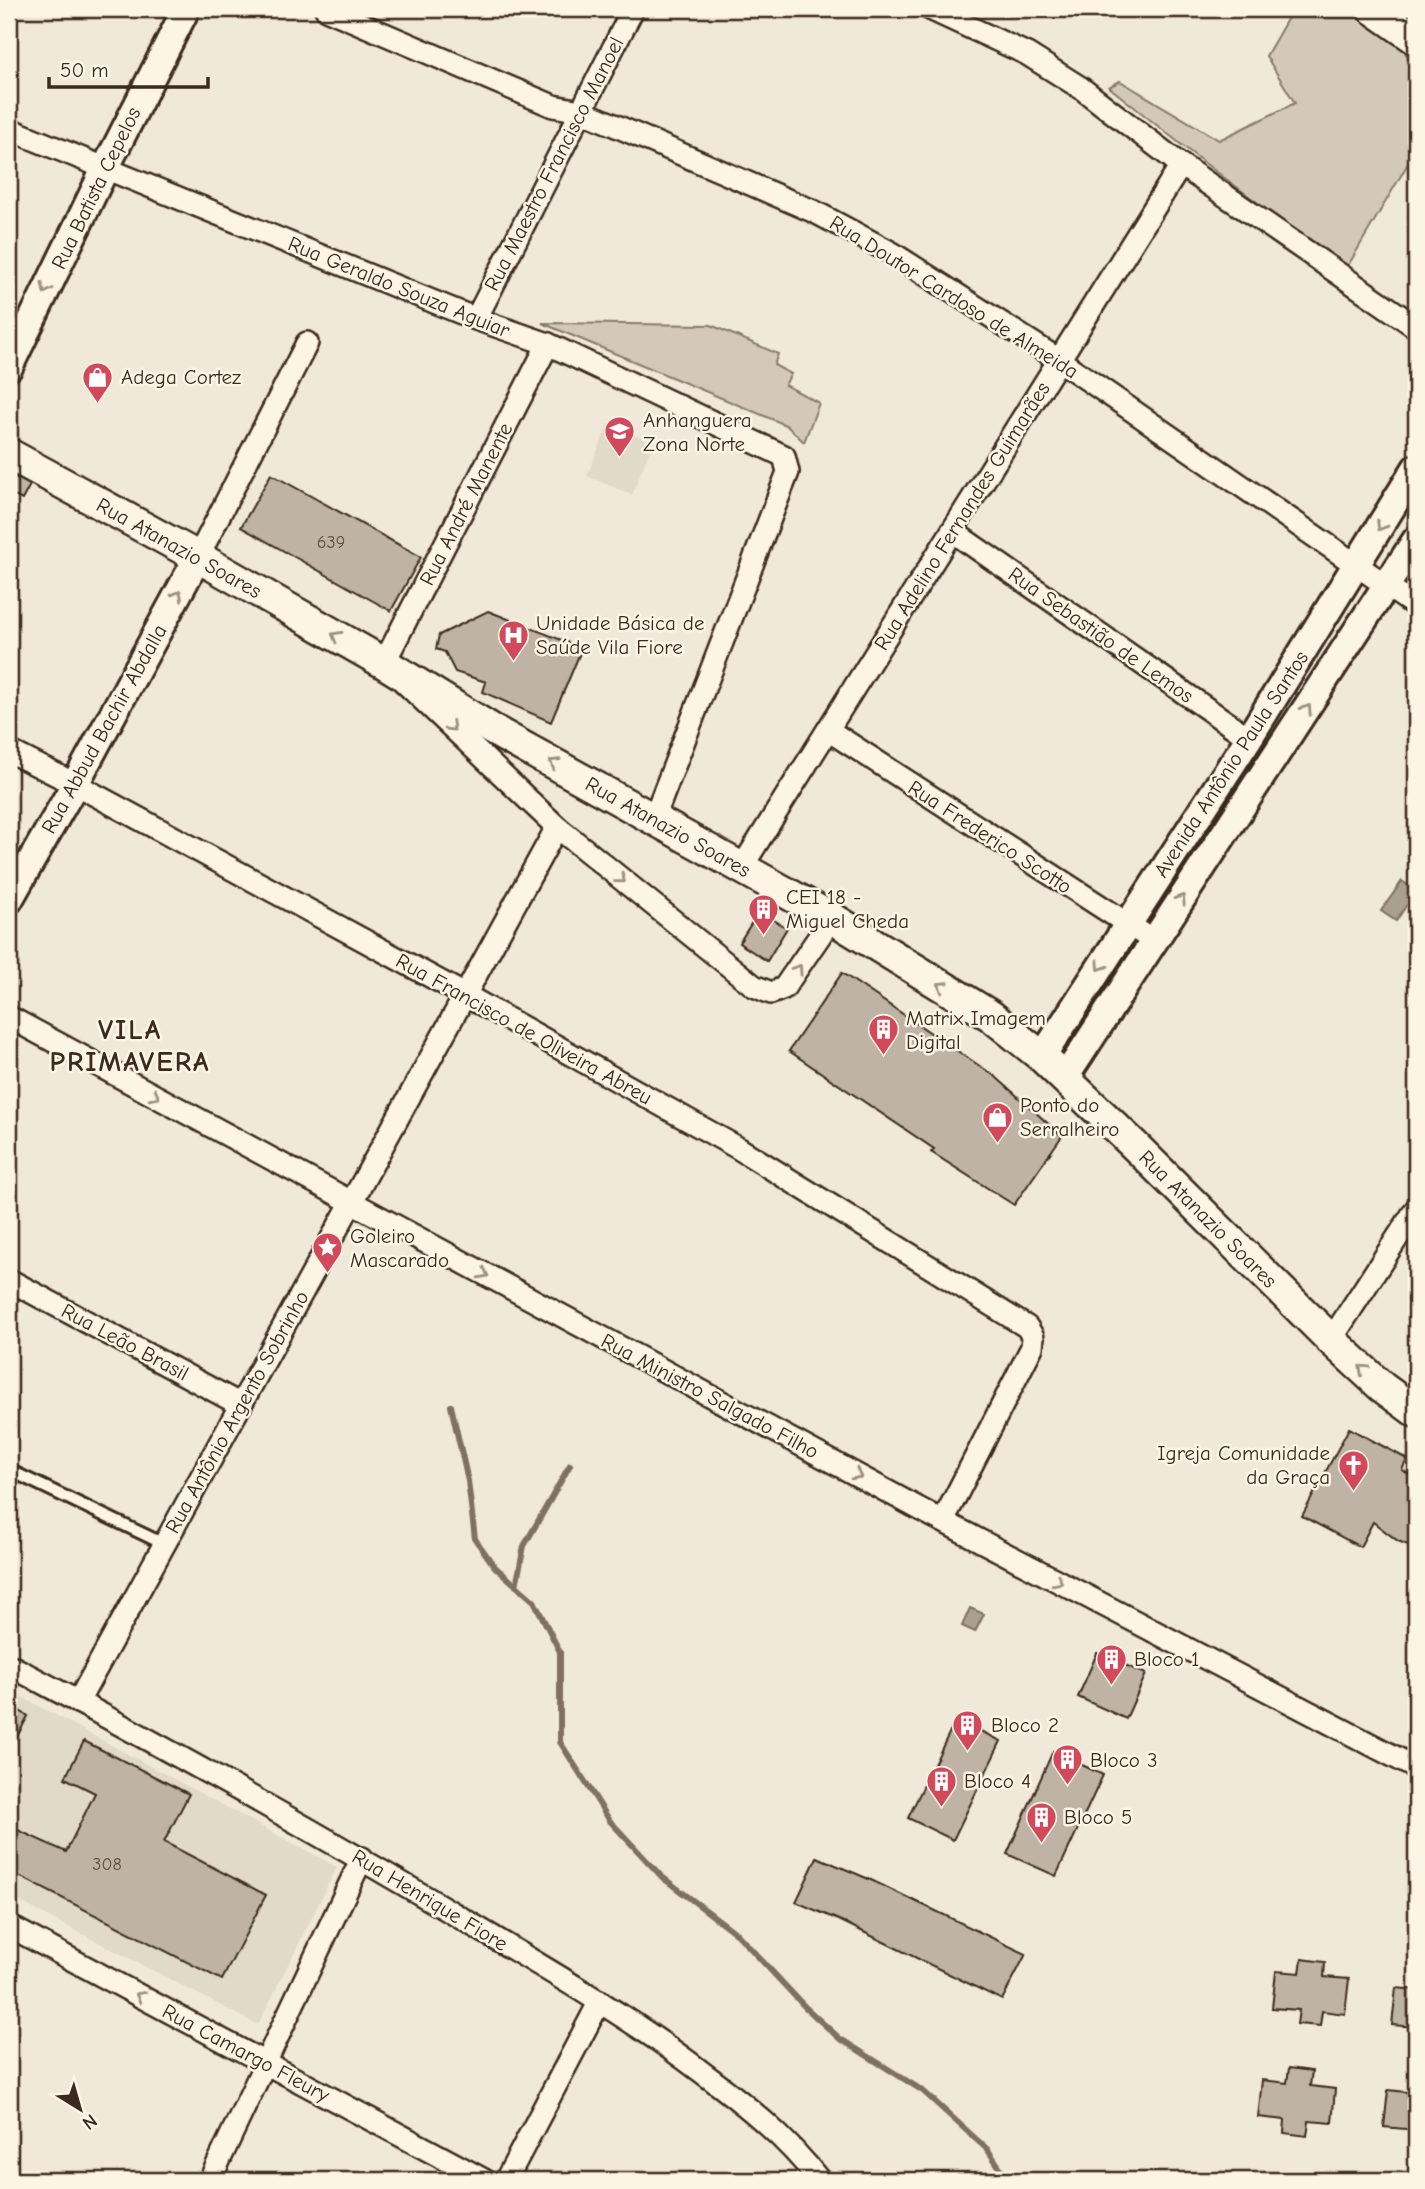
<svg xmlns="http://www.w3.org/2000/svg" width="1425" height="2189" font-family="'Comic Neue',sans-serif">
	<style>
		.built { fill: #e1d9c9 }
		.green { fill: #d2c9ba; stroke: #867a6c; stroke-width: 2 }
		.water { fill: #aaa091; stroke: #7e7163; stroke-width: 2 }
		.lines { fill: none; stroke-linecap: round; stroke-linejoin: round }
		.stream { stroke: #7e7163; stroke-width: 6 }
		.building { fill: #beb3a4; stroke: #3b2a1e; stroke-width: 2 }
		.service-casing { stroke: #3b2a1e; stroke-width: 16 }
		.minor-casing { stroke: #3b2a1e; stroke-width: 26 }
		.tertiary-casing { stroke: #3b2a1e; stroke-width: 32 }
		.secondary-casing { stroke: #3b2a1e; stroke-width: 35 }
		.service { stroke: #fcf5e5; stroke-width: 10 }
		.minor { stroke: #fcf5e5; stroke-width: 21 }
		.tertiary { stroke: #fcf5e5; stroke-width: 26 }
		.secondary { stroke: #fcf5e5; stroke-width: 30 }
		.oneway { stroke: #9c9082 }
		.labels { text-anchor: middle; dominant-baseline: central; stroke-width: 5; stroke-linejoin: round; paint-order: stroke }
		.number-label { font-size: 18px; fill: #5c4c40 }
		.street-label { font-size: 21px; fill: #3b2a1e; stroke: #fcf5e5 }
		.poi-label { font-size: 21px; fill: #3b2a1e; stroke: #fcf5e5; text-anchor: start }
		.district-label { font-size: 28px; font-weight: bold; letter-spacing: 2px; fill: #3b2a1e; stroke: #fcf5e5 }
	</style>
	<rect width="100%" height="100%" fill="#f0e9d9"/>
	<filter id="ink" filterUnits="userSpaceOnUse"><feTurbulence type="fractalNoise" baseFrequency=".0143" numOctaves="2"/><feDisplacementMap in="SourceGraphic" scale="14" xChannelSelector="R" yChannelSelector="G"/><feConvolveMatrix kernelMatrix="1 2 1 2 8 2 1 2 1" color-interpolation-filters="sRGB"/></filter>
	<g filter="url(#ink)">
		<!-- built -->
		<g class="built">
			<path d="M608 425 653 442 632 495 587 476Z"/>
			<path d="M9 1690 337 1867 258 2025 9 1896Z"/>
		</g>
		<!-- green -->
		<g class="green">
			<path d="M1293 9H1348L1397 40 1416 69V150L1346 269 1198 158 1109 87 1120 81 1219 140 1295 103 1266 56Z"/>
			<path d="M542 323 711 325 778 354 774 365 791 374 785 385 819 403 804 442 786 425Z"/>
		</g>
		<!-- water -->
		<g class="water">
			<path d="M1402 881 1416 891 1396 921 1381 911Z"/>
			<path d="M970 1608 984 1614 975 1632 962 1626Z"/>
		</g>
		<g class="lines">
			<!-- stream -->
			<g class="stream">
				<path d="M451 1406 468 1481 475 1539 495 1567 534 1601 560 1652V1742L610 1821 662 1877 737 1934 805 2007 839 2038 923 2091 988 2150 1008 2180"/>
				<path d="M516 1586 524 1546 570 1465"/>
			</g>
		</g>
		<!-- building -->
		<g class="building">
			<path d="M9 474 30 485 22 500 9 493Z"/>
			<path d="M271 474 421 557 391 611 241 527Z"/>
			<path d="M488 611 582 648 551 722 483 692 486 682 455 672 445 652 436 649 439 635Z"/>
			<path d="M759 911 787 928 767 961 739 943Z"/>
			<path d="M842 973 996 1077 1062 1136 1014 1205 931 1152 934 1149 789 1051Z"/>
			<path d="M1349 1428 1407 1459 1402 1470 1416 1478V1548L1398 1541 1373 1522 1360 1547 1302 1516Z"/>
			<path d="M1097 1653 1146 1674 1126 1719 1078 1697Z"/>
			<path d="M9 1705 28 1716 9 1752Z"/>
			<path d="M956 1719 1001 1741 953 1840 908 1818Z"/>
			<path d="M84 1741 189 1794 164 1842 266 1895 222 1980 9 1871V1826L66 1852 95 1793 65 1778Z"/>
			<path d="M1053 1751 1103 1775 1056 1876 1007 1854Z"/>
			<path d="M817 1857 871 1880 1026 1954 1002 2000 841 1921 796 1902Z"/>
			<path d="M1302 1959 1325 1962 1324 1977 1349 1979 1345 2014 1322 2011 1320 2026 1297 2024 1299 2010 1272 2008 1276 1971 1300 1973Z"/>
			<path d="M1396 1988 1416 1990V2027L1392 2025Z"/>
			<path d="M1289 2068 1312 2071 1310 2086 1335 2089 1332 2123 1309 2121 1307 2136 1284 2133 1285 2120 1258 2117 1262 2080 1287 2083Z"/>
			<path d="M1388 2090 1416 2093V2130L1384 2127Z"/>
		</g>
		<g class="lines">
			<defs>
				<path id="service" d="M9 1470 164 1544"/>
				<g id="minor">
					<path d="M326 9 553 106 581 111 607 122 815 212 892 253 1059 360 1416 606"/>
					<path d="M930 9 1027 54 1081 88 1181 165 1416 327"/>
					<path d="M9 129 476 319 548 344 784 456 788 472 654 818"/>
					<path d="M476 319 633 9"/>
					<path d="M548 344 384 663 557 827 754 986 771 993 784 988 832 918"/>
					<path d="M952 531 1249 738"/>
					<path d="M198 557 307 343"/>
					<path d="M828 730 1154 941"/>
					<path d="M9 751 75 784 465 995 738 1148 1027 1327 1033 1337 1032 1347 943 1521"/>
					<path d="M742 867 1181 165"/>
					<path d="M9 1017 929 1514 1416 1768"/>
					<path d="M9 1280 241 1405"/>
					<path d="M1331 1340 1416 1209"/>
					<path d="M9 1665C174 1752 338 1844 498 1940 568 1982 638 2023 703 2073 746 2105 786 2137 819 2180"/>
					<path d="M78 1702 557 827"/>
					<path d="M9 1926 484 2180"/>
					<path d="M210 2180 362 1858"/>
					<path d="M506 2180 600 2001"/>
				</g>
				<g id="tertiary">
					<path d="M9 367 105 169 186 9"/>
					<path d="M9 900 75 784 198 557"/>
					<path d="M1042 1057 1249 738 1416 468"/>
					<path d="M1064 1079 1416 540"/>
				</g>
				<g id="secondary">
					<path d="M1373 9 1416 39"/>
					<path d="M9 454 198 557 384 663 493 730 832 918 991 1016 1042 1057 1134 1145 1331 1340 1382 1387 1416 1412"/>
				</g>
			</defs>
			<!-- service casing -->
			<use href="#service" class="service-casing"/>
			<!-- minor casing -->
			<use href="#minor" class="minor-casing"/>
			<!-- tertiary casing -->
			<use href="#tertiary" class="tertiary-casing"/>
			<!-- secondary casing -->
			<use href="#secondary" class="secondary-casing"/>
			<!-- service -->
			<use href="#service" class="service"/>
			<!-- minor -->
			<use href="#minor" class="minor"/>
			<!-- tertiary -->
			<use href="#tertiary" class="tertiary"/>
			<!-- secondary -->
			<use href="#secondary" class="secondary"/>
		</g>
		<!-- one-way arrows -->
		<defs><path id="oneway-chevron" d="M-2-3.5L2.5 0L-2 3.5" fill="none" stroke-width="1.6" stroke-linecap="round" stroke-linejoin="round" transform="scale(1.75)"/></defs>
		<g class="oneway">
			<use href="#oneway-chevron" transform="translate(46 289) rotate(116)"/>
			<use href="#oneway-chevron" transform="translate(1381 526) rotate(121)"/>
			<use href="#oneway-chevron" transform="translate(178 595) rotate(-61)"/>
			<use href="#oneway-chevron" transform="translate(336 636) rotate(-150)"/>
			<use href="#oneway-chevron" transform="translate(1307 709) rotate(-57)"/>
			<use href="#oneway-chevron" transform="translate(451 727) rotate(44)"/>
			<use href="#oneway-chevron" transform="translate(554 763) rotate(-149)"/>
			<use href="#oneway-chevron" transform="translate(621 879) rotate(39)"/>
			<use href="#oneway-chevron" transform="translate(1181 899) rotate(-57)"/>
			<use href="#oneway-chevron" transform="translate(1101 966) rotate(123)"/>
			<use href="#oneway-chevron" transform="translate(798 969) rotate(-56)"/>
			<use href="#oneway-chevron" transform="translate(942 986) rotate(-148)"/>
			<use href="#oneway-chevron" transform="translate(155 1096) rotate(28)"/>
			<use href="#oneway-chevron" transform="translate(484 1274) rotate(28)"/>
			<use href="#oneway-chevron" transform="translate(1363 1369) rotate(-138)"/>
			<use href="#oneway-chevron" transform="translate(857 1475) rotate(28)"/>
			<use href="#oneway-chevron" transform="translate(1058 1581) rotate(28)"/>
			<use href="#oneway-chevron" transform="translate(140 1996) rotate(-152)"/>
		</g>
	</g>
	<!-- icons -->
	<defs>
		<symbol id="shop-pin" viewBox="-11 -11 22 30"><path d="M0 17L-7.5 6A9.5 9.5 0 1 1 7.5 6Z" fill="#d1495b" stroke="#fcf5e5"/><path d="M-5-2.5h2.3a2.7 3.5 0 0 1 5.4 0H5L5.5 6h-11ZM-1.5-2.5h3a1.5 2.3 0 0 0-3 0Z" fill="#fff"/></symbol>
		<symbol id="university-pin" viewBox="-11 -11 22 30"><path d="M0 17L-7.5 6A9.5 9.5 0 1 1 7.5 6Z" fill="#d1495b" stroke="#fcf5e5"/><path d="M0-5L7-2L0 1L-7-2ZM-4 1L0 2.5L4 1V4Q0 6-4 4Z" fill="#fff"/></symbol>
		<symbol id="hospital-pin" viewBox="-11 -11 22 30"><path d="M0 17L-7.5 6A9.5 9.5 0 1 1 7.5 6Z" fill="#d1495b" stroke="#fcf5e5"/><path d="M-5-5h3v3.5h4V-5h3V5h-3V1.5h-4V5h-3Z" fill="#fff"/></symbol>
		<symbol id="building-pin" viewBox="-11 -11 22 30"><path d="M0 17L-7.5 6A9.5 9.5 0 1 1 7.5 6Z" fill="#d1495b" stroke="#fcf5e5"/><path d="M-4-6H4V6H1V3H-1V6H-4ZM-2.5-4.3h1.7v1.8h-1.7ZM.8-4.3h1.7v1.8H.8ZM-2.5-1h1.7V.8h-1.7ZM.8-1h1.7V.8H.8Z" fill="#fff"/></symbol>
		<symbol id="sight-pin" viewBox="-11 -11 22 30"><path d="M0 17L-7.5 6A9.5 9.5 0 1 1 7.5 6Z" fill="#d1495b" stroke="#fcf5e5"/><path d="M0-6L1.8-2.2L6-1.7L2.9 1.2L3.7 5.4L0 3.3L-3.7 5.4L-2.9 1.2L-6-1.7L-1.8-2.2Z" fill="#fff"/></symbol>
		<symbol id="church-pin" viewBox="-11 -11 22 30"><path d="M0 17L-7.5 6A9.5 9.5 0 1 1 7.5 6Z" fill="#d1495b" stroke="#fcf5e5"/><path d="M-1.2-6h2.4v3.5h3.3v2.4h-3.3V6h-2.4V-.1h-3.3v-2.4h3.3Z" fill="#fff"/></symbol>
	</defs>
	<g fill-rule="evenodd">
		<use href="#shop-pin" x="80" y="360" width="35" height="47"/>
		<use href="#university-pin" x="602" y="414" width="35" height="47"/>
		<use href="#hospital-pin" x="496" y="618" width="35" height="47"/>
		<use href="#building-pin" x="746" y="892" width="35" height="47"/>
		<use href="#building-pin" x="866" y="1012" width="35" height="47"/>
		<use href="#shop-pin" x="980" y="1100" width="35" height="47"/>
		<use href="#sight-pin" x="310" y="1230" width="35" height="47"/>
		<use href="#church-pin" x="1336" y="1448" width="35" height="47"/>
		<use href="#building-pin" x="1094" y="1642" width="35" height="47"/>
		<use href="#building-pin" x="950" y="1708" width="35" height="47"/>
		<use href="#building-pin" x="1050" y="1742" width="35" height="47"/>
		<use href="#building-pin" x="924" y="1764" width="35" height="47"/>
		<use href="#building-pin" x="1024" y="1800" width="35" height="47"/>
	</g>
	<g class="labels">
		<!-- number labels -->
		<g class="number-label">
			<text x="331" y="542">639</text>
			<text x="107" y="1864">308</text>
		</g>
		<!-- street labels -->
		<g class="street-label">
			<text transform="translate(554 164) rotate(-63)">Rua Maestro Francisco Manoel</text>
			<text transform="translate(96 188) rotate(-64)">Rua Batista Cepelos</text>
			<text transform="translate(399 287) rotate(22)">Rua Geraldo Souza Aguiar</text>
			<text transform="translate(954 297) rotate(32)">Rua Doutor Cardoso de Almeida</text>
			<text transform="translate(466 504) rotate(-63)">Rua André Manente</text>
			<text transform="translate(962 516) rotate(-58)">Rua Adelino Fernandes Guimarães</text>
			<text transform="translate(179 548) rotate(29)">Rua Atanazio Soares</text>
			<text transform="translate(1101 635) rotate(35)">Rua Sebastião de Lemos</text>
			<text transform="translate(104 729) rotate(-61)">Rua Abbud Bachir Abdalla</text>
			<text transform="translate(1231 764) rotate(-57)">Avenida Antônio Paula Santos</text>
			<text transform="translate(668 827) rotate(29)">Rua Atanazio Soares</text>
			<text transform="translate(990 837) rotate(33)">Rua Frederico Scotto</text>
			<text transform="translate(524 1029) rotate(29)">Rua Francisco de Oliveira Abreu</text>
			<text transform="translate(1208 1219) rotate(45)">Rua Atanazio Soares</text>
			<text transform="translate(125 1342) rotate(28)">Rua Leão Brasil</text>
			<text transform="translate(710 1396) rotate(28)">Rua Ministro Salgado Filho</text>
			<text transform="translate(237 1412) rotate(-61)">Rua Antônio Argento Sobrinho</text>
			<text transform="translate(430 1900) rotate(31)">Rua Henrique Fiore</text>
			<text transform="translate(246 2053) rotate(28)">Rua Camargo Fleury</text>
		</g>
		<!-- poi labels -->
		<g class="poi-label">
			<text x="121" y="377">Adega Cortez</text>
			<text x="643" y="420">Anhanguera<tspan x="643" dy="24">Zona Norte</tspan></text>
			<text x="536" y="623">Unidade Básica de<tspan x="536" dy="24">Saúde Vila Fiore</tspan></text>
			<text x="786" y="897">CEI 18 -<tspan x="786" dy="24">Miguel Cheda</tspan></text>
			<text x="906" y="1018">Matrix Imagem<tspan x="906" dy="24">Digital</tspan></text>
			<text x="1020" y="1105">Ponto do<tspan x="1020" dy="24">Serralheiro</tspan></text>
			<text x="350" y="1236">Goleiro<tspan x="350" dy="24">Mascarado</tspan></text>
			<text x="1330" y="1453" text-anchor="end">Igreja Comunidade<tspan x="1330" dy="24">da Graça</tspan></text>
			<text x="1134" y="1659">Bloco 1</text>
			<text x="991" y="1725">Bloco 2</text>
			<text x="1090" y="1760">Bloco 3</text>
			<text x="964" y="1781">Bloco 4</text>
			<text x="1064" y="1817">Bloco 5</text>
		</g>
		<!-- district labels -->
		<g class="district-label">
			<text x="130" y="1030">VILA<tspan x="130" dy="32">PRIMAVERA</tspan></text>
		</g>
	</g>
	<!-- margin -->
	<rect width="1425" height="2189" fill="none" stroke="#fcf5e5" stroke-width="35"/>
	<rect x="18" y="18" width="1390" height="2154" fill="none" stroke="#3b2a1e" stroke-width="2.5" filter="url(#ink)"/>
	<!-- north arrow -->
	<g transform="translate(80 2109) rotate(143)" stroke="#fcf5e5" stroke-width="5" paint-order="stroke">
	<path d="M0-5L12 26L0 18L-12 26Z" fill="#3b2a1e"/>
	<text y="-10" font-size="19" font-weight="bold" text-anchor="middle" fill="#3b2a1e">N</text>
	</g>
	<!-- scale -->
	<path d="M49 77v10h159v-10" fill="none" stroke="#3b2a1e" stroke-width="3.5"/>
	<text x="60" y="77" font-size="21" fill="#3b2a1e" stroke="#fcf5e5" stroke-width="5" paint-order="stroke">50 m</text>
</svg>
